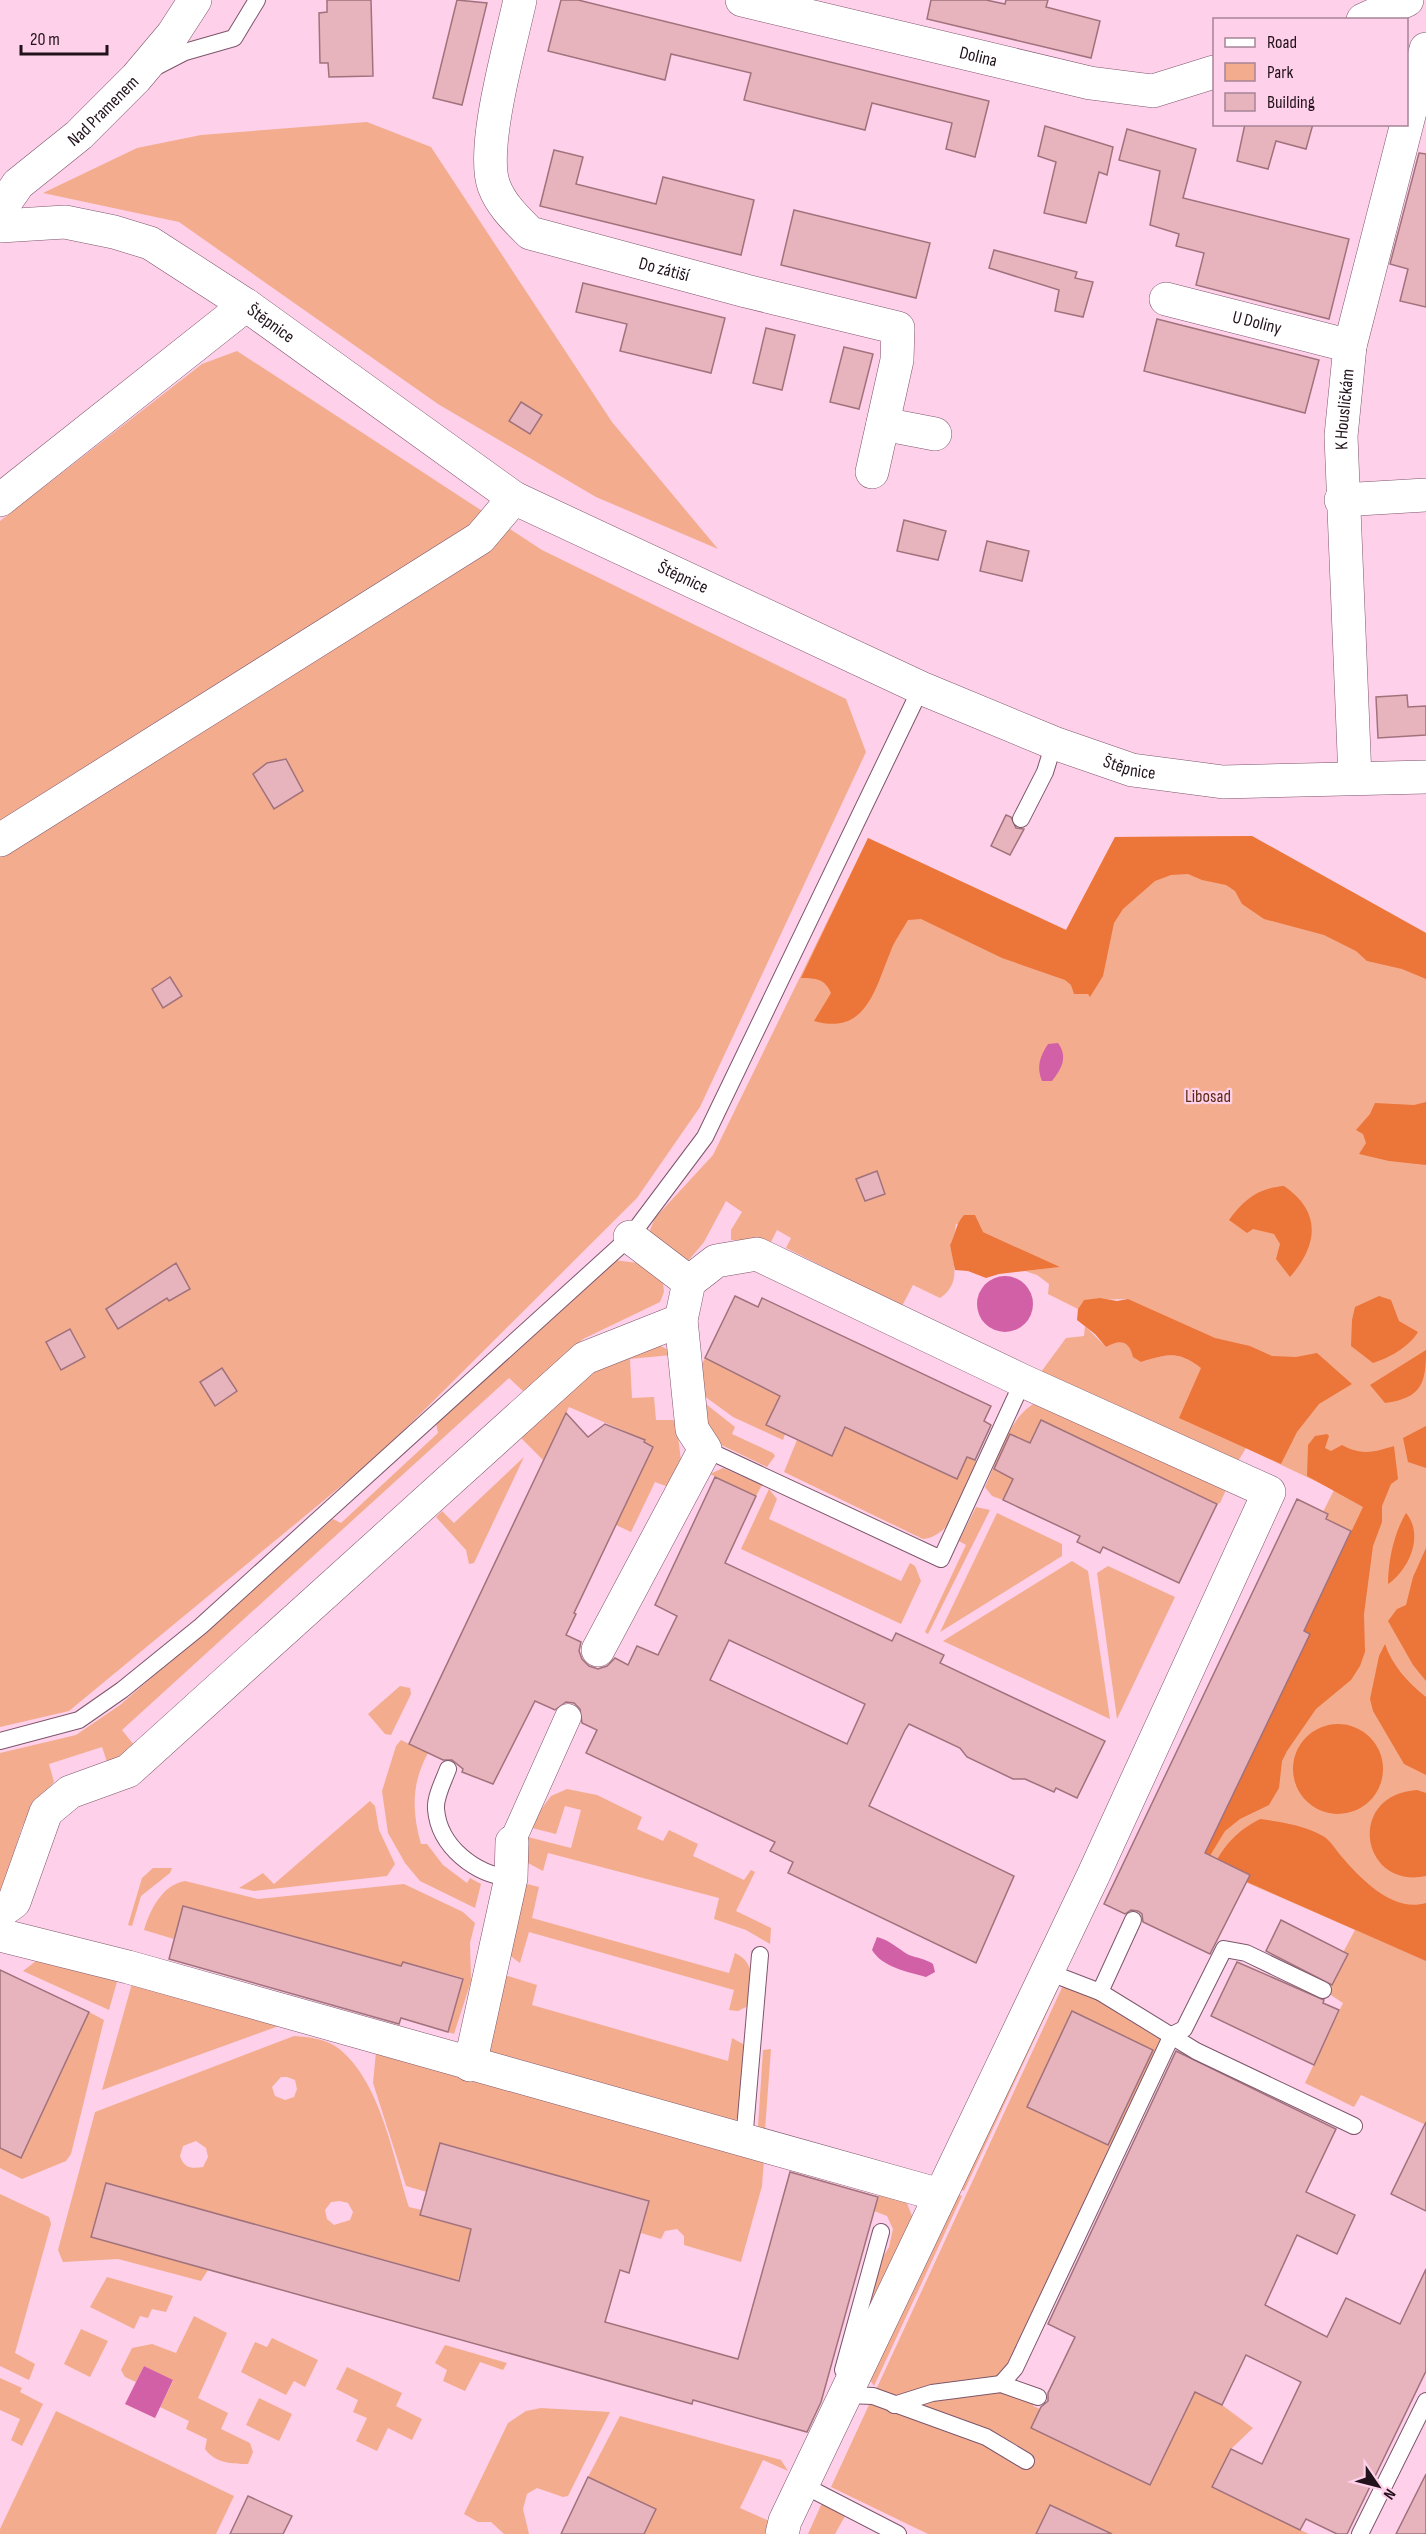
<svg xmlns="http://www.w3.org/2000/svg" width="1426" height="2534" font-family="'Sofia Sans Condensed',sans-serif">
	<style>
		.green { fill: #f3ad8e; fill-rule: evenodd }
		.forest { fill: #ec7539 }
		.water { fill: #d260a6 }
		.building { fill: #e7b4be; stroke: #a1727c; stroke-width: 1.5; fill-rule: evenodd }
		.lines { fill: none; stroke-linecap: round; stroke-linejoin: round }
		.service-casing { stroke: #7d566c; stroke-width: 18 }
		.pedestrian-casing { stroke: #7d566c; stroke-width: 27 }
		.minor-casing { stroke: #7d566c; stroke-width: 34 }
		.tertiary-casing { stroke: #7d566c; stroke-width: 34 }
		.service { stroke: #fff; stroke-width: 16 }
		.pedestrian { stroke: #fff; stroke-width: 26 }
		.minor { stroke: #fff; stroke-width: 33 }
		.tertiary { stroke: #fff; stroke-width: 33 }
		.labels { text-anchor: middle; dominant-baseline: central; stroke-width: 4.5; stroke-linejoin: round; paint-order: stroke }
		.street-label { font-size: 18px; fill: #22121b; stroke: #fed0e9 }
		.park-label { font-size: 18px; fill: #5c2c15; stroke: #fed0e9 }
	</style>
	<rect width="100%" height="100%" fill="#fed0e9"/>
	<!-- green -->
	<g class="green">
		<path d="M367 122 431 147 612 422 718 549 596 497 438 404 179 222 43 193 137 148 201 135Z"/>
		<path d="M237 351 542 550 846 699 866 752 700 1107 637 1198 380 1454 69 1711 0 1727V521L202 364Z"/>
		<path d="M1252 836 1426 933V2125L1361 2095 1354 2107 1305 2083 1343 2003 1323 1990 1355 1930 1195 1860 1202 1847 1207 1849 1309 1634 1304 1631 1351 1531 1326 1519 1323 1512 1334 1490 1246 1448 1237 1463 1041 1372 1066 1338 1084 1336 1085 1326 1106 1347 1115 1341H1125L1141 1362C1168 1354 1177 1350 1201 1368L1128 1299 1084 1300 1078 1309 1048 1294 1049 1284 1037 1275 1025 1271 1059 1267 983 1232 956 1224 954 1238 950 1245C955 1265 960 1285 940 1298L913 1285 902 1306 786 1248 791 1238 777 1230 769 1246 758 1240H731V1230L742 1212 726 1201 704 1242 688 1261 655 1243 650 1230 655 1218 713 1155 868 838 1066 930 1115 837ZM877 1171 885 1194 865 1201 857 1179Z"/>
		<path d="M614 1260 638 1263 663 1282 664 1292 660 1302 583 1339 524 1392 509 1378 122 1730 134 1745 126 1754 107 1762 102 1747 49 1764 54 1782 34 1805 22 1827 0 1897V1753L76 1735 120 1705 333 1519 341 1523 438 1433 436 1423Z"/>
		<path d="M654 1343 669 1350 671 1355 630 1359 632 1398 654 1397 656 1420H676L683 1477 674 1489 655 1482 631 1532 616 1525 653 1447 644 1442 645 1440 569 1407 544 1461 519 1436 596 1367Z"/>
		<path d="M705 1358 780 1396 766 1425 785 1434 783 1440 733 1417 696 1390V1376Z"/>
		<path d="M697 1397 735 1427 732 1434 773 1453 775 1456 767 1467 709 1439Z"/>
		<path d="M1042 1400 1230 1481 1220 1503 1217 1504 1041 1421 1003 1500 992 1496 985 1487C999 1457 1009 1412 1042 1400Z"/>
		<path d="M845 1427 956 1479 967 1457 979 1462C967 1487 955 1536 923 1539L784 1472 797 1440 832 1456Z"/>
		<path d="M524 1457 474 1563 469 1564 466 1550 436 1517 442 1511 454 1523Z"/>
		<path d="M723 1468 762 1485 756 1496 710 1474Z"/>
		<path d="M769 1489 777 1499 769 1519 901 1581 910 1563 915 1566 921 1581 901 1624 741 1549Z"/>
		<path d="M976 1507 990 1510 928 1634 925 1632 966 1545 959 1541Z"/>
		<path d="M997 1513 1062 1544V1556L940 1632Z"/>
		<path d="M1072 1561 1088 1571 1110 1719 943 1641Z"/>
		<path d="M1108 1566 1175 1597 1117 1719 1097 1573Z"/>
		<path d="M400 1686 410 1688 411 1694 391 1735 385 1734 368 1714Z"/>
		<path d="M401 1740 428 1753C411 1784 412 1812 421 1844H427L443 1865 467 1883 470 1878 481 1884 475 1908 420 1881 405 1863 388 1833 382 1791 396 1746Z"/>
		<path d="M567 1789 597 1795 642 1817 637 1829 663 1841 669 1830 698 1844 693 1856 744 1880 751 1870 755 1872 736 1911 771 1928 770 1944 746 1930 714 1919 719 1898 548 1853 543 1871 526 1862 524 1836 571 1848 581 1810 565 1806 556 1834 528 1827 551 1796Z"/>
		<path d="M370 1801 375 1806 379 1830 395 1864 387 1876 254 1891 239 1888 263 1873 274 1884Z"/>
		<path d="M153 1868H172L170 1873 141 1896 132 1926 128 1925 142 1878Z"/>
		<path d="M185 1881 258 1899 404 1884 463 1912 475 1923 470 1943 471 1981 454 2034 448 2032 463 1978 403 1962 401 1966 184 1906 174 1939 144 1930C150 1910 162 1885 185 1881Z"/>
		<path d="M527 1884 539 1887 532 1918 729 1973 735 1953C758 1964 750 1984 748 2006L738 2011 729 2010 734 1990 529 1932 520 1963 509 1955 518 1889Z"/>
		<path d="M45 1954 118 1978 109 2010 23 1971Z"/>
		<path d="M508 1976 537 1985 532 2005 728 2061 732 2038 743 2044 747 2052 742 2113 735 2121 482 2051 500 1980Z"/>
		<path d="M1066 1979 1172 2035 1001 2384 1038 2397 1033 2406 1040 2409 1031 2428 1150 2485 1177 2430 1142 2413 1160 2375 1222 2405 1253 2428 1231 2449 1212 2487 1309 2534H928L831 2487Z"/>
		<path d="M133 1980 287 2023 102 2090Z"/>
		<path d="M1059 1987 964 2191 957 2188 1055 1988Z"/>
		<path d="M89 2012 104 2020 71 2154 66 2161 22 2179 0 2168V2148Z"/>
		<path d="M294 2036C308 2037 327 2039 338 2048 381 2081 393 2158 409 2207L422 2210 421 2215 471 2229 458 2280 106 2183 91 2237 208 2270 201 2281 118 2259 63 2262 58 2250 95 2112ZM281 2077H287L295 2080 297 2089 294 2097 285 2100 275 2096 272 2087ZM196 2141 206 2148 208 2157 203 2167C191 2169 184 2168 180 2156L183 2146ZM340 2201 348 2203 353 2212 350 2220 334 2225 327 2219 325 2210 331 2202Z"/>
		<path d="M771 2049 765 2130 758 2127 763 2050Z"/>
		<path d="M376 2052 764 2160 762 2186 741 2262 684 2245V2236L677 2229 665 2231 661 2239 641 2233 649 2201 441 2143 427 2192 406 2186 373 2083Z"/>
		<path d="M954 2192 962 2196 874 2386 868 2377Z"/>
		<path d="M0 2194 49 2217 51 2224 15 2353 35 2364 29 2380 0 2366Z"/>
		<path d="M879 2195 906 2201 912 2216 911 2232 846 2378 877 2267 889 2247 893 2229 887 2216 874 2211Z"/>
		<path d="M107 2277 173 2296 166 2312 152 2309 148 2318 140 2316 134 2329 90 2307Z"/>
		<path d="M194 2316 227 2333 198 2398 228 2413 221 2429 250 2443 253 2452 248 2464C232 2464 215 2463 205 2449L207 2439 186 2429 189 2421 160 2407 173 2381 144 2366 136 2382 125 2377 121 2370 132 2348 152 2344 176 2353Z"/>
		<path d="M81 2329 108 2341 90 2377 64 2364Z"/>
		<path d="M272 2338 318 2360 305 2387 294 2381 286 2395 241 2372 255 2342 267 2347Z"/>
		<path d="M445 2345 507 2363 503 2370 480 2362 465 2391 443 2381 447 2370 435 2363Z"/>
		<path d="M347 2367 402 2393 396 2406 422 2419 412 2440 388 2428 377 2451 356 2441 367 2418 353 2412 358 2400 336 2389Z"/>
		<path d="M0 2378 22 2388 20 2392 43 2404 22 2446 11 2440 20 2419 0 2410Z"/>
		<path d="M259 2398 292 2414 279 2441 246 2425Z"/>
		<path d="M541 2408 610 2412 568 2496 563 2497 537 2488 527 2494 523 2509 529 2534H504L491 2522H478L464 2514 508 2423 526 2411Z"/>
		<path d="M56 2411 234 2496 216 2534H0V2529Z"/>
		<path d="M620 2416 781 2460 788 2471 763 2460 740 2508 776 2524 772 2534H644L588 2477Z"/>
		<path d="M822 2503 845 2516 835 2534H808Z"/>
	</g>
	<!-- forest -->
	<g class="forest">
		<path d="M1252 836 1426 933V979L1402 969 1367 961 1356 951 1324 935 1264 919 1242 904 1235 891 1226 885 1202 880 1188 874 1171 875 1155 881 1123 909 1114 923 1103 976 1090 997 1088 994H1074L1071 985 1065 980 1002 958 921 919 908 920C902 931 894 941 890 953 875 989 866 1036 814 1021L831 993C825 979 816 978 801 978L868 838 1066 930 1115 837Z"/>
		<path d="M1426 1102V1165L1389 1161 1359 1154 1366 1143 1363 1134 1356 1130 1370 1114 1375 1103 1414 1105Z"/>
		<path d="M1284 1186C1322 1212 1318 1245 1290 1277L1276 1259 1280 1244 1274 1234 1253 1229 1247 1233 1229 1220C1244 1199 1259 1188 1284 1186Z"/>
		<path d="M964 1215H975L983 1232 1060 1267 999 1274 986 1278 968 1271 955 1270 950 1245C956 1234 955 1225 964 1215Z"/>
		<path d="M1379 1296 1391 1300 1399 1321 1418 1332C1409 1347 1389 1358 1373 1363L1351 1346 1352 1320 1355 1307Z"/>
		<path d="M1100 1298 1117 1301 1128 1299 1215 1338 1250 1346 1272 1356 1296 1357 1317 1353 1352 1384 1319 1404 1297 1432 1281 1464 1179 1418 1201 1368C1177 1350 1168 1354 1141 1362L1133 1357C1129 1340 1120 1339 1106 1347L1095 1334 1077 1320 1078 1309 1084 1300Z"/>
		<path d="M1426 1350C1426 1383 1422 1398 1385 1403L1370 1385Z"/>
		<path d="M1426 1426V1468L1408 1462 1403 1438Z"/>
		<path d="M1327 1434 1329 1436 1325 1448 1331 1451 1342 1445C1362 1456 1374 1452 1394 1446L1398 1479 1391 1484 1382 1506V1522L1373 1546 1364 1614 1365 1652 1360 1666 1351 1680 1316 1709 1287 1751 1282 1761 1279 1788 1269 1805 1240 1819 1225 1831 1205 1864 1202 1847 1207 1849 1309 1634 1304 1631 1363 1507 1307 1476 1308 1445 1315 1436Z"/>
		<path d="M1406 1513C1425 1536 1408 1570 1388 1584 1388 1561 1394 1533 1406 1513Z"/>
		<path d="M1426 1548V1681L1413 1665 1388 1621 1397 1609 1406 1605 1413 1577Z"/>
		<path d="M1385 1644C1392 1665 1408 1683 1426 1697V1775L1404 1764 1373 1711 1370 1699 1379 1656Z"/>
		<circle cx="1338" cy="1769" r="45"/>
		<path d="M1417 1790 1426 1793V1876C1361 1890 1345 1795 1417 1790Z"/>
		<path d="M1260 1819C1282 1822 1303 1825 1323 1836 1330 1840 1336 1850 1341 1856 1361 1879 1393 1913 1426 1903V1961L1213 1867C1225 1844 1237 1831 1260 1819Z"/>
	</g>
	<!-- water -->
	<g class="water">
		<path d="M1058 1043C1068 1057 1062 1068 1052 1081H1042C1036 1067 1040 1056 1048 1044Z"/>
		<circle cx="1005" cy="1304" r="28"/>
		<path d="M877 1937C890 1940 898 1949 909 1955 917 1958 926 1959 933 1964L935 1972 926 1977C908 1972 882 1967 872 1950Z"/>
		<path d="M144 2366 173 2380 155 2418 125 2404Z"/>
	</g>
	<!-- building -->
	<g class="building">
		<path d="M327 0H371L373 76 329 77 328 63H320L319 13 327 12Z"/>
		<path d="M457 0 487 3 462 105 433 98Z"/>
		<path d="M561 0H578L989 101 975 157 946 149 952 123 872 103 865 130 808 116 744 100 751 73 671 54 665 80 548 51Z"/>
		<path d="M931 0H986L1005 4 1006 0H1048L1046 7 1100 21 1091 58 927 19Z"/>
		<path d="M1245 124H1313L1306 149 1276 141 1268 169 1237 161Z"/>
		<path d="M1045 126 1113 147 1107 175 1099 172 1086 223 1044 213 1056 162 1038 156Z"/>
		<path d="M1127 129 1196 149 1183 198 1349 239 1329 319 1196 285 1204 253 1176 246 1179 234 1150 225 1160 171 1119 160Z"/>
		<path d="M554 150 583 157 576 184 656 204 663 177 754 200 741 255 540 206Z"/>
		<path d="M1419 153 1426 154V307L1400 301 1408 269 1390 264Z"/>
		<path d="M794 210 930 243 916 298 781 265Z"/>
		<path d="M994 250 1077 272 1075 278 1093 282 1083 317 1055 311 1059 290 989 268Z"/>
		<path d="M583 283 725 318 711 373 620 351 627 324 576 312Z"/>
		<path d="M1157 319 1319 360 1305 413 1144 371Z"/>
		<path d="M766 328 795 335 782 390 753 383Z"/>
		<path d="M844 347 873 354 859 409 830 402Z"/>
		<path d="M521 402 542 415 530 434 509 421Z"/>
		<path d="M904 520 946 531 938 560 897 551Z"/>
		<path d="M987 541 1029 551 1022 581 980 571Z"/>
		<path d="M1407 695 1408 707 1426 706V735L1378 738 1376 697Z"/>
		<path d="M286 759 303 791 274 809 253 774 267 763Z"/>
		<path d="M1006 815 1011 817 1016 828 1024 829 1010 855 991 846Z"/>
		<path d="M170 977 182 996 163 1008 152 989Z"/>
		<path d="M877 1171 885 1194 865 1201 856 1179Z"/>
		<path d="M176 1263 190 1289 169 1301 167 1298 118 1329 106 1309Z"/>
		<path d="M735 1296 758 1307 762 1298 991 1406 984 1421 991 1425 975 1460 967 1457 957 1479 845 1427 832 1456 766 1425 780 1396 705 1358Z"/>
		<path d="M70 1329 85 1357 61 1370 46 1342Z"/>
		<path d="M222 1368 237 1391 215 1406 200 1382Z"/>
		<path d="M566 1413 588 1437 605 1424 645 1440 644 1442 653 1447 574 1613 576 1614 566 1635 581 1642 579 1651 582 1659 589 1666 598 1669 607 1666 615 1658 628 1665 637 1646 658 1655 677 1616 655 1605 715 1477 756 1496 725 1563 892 1641 896 1633 944 1655 940 1663 1105 1741 1077 1798 1056 1788 1054 1792 1025 1779H1013L967 1757 960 1748 909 1724 905 1730 869 1806 1014 1876 976 1963 788 1873 793 1862 770 1851 775 1842 586 1753 597 1730 582 1723 580 1709 574 1703 566 1702 555 1710 535 1701 493 1784 462 1772 463 1769 452 1760H443L409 1744ZM729 1640 865 1704 847 1744 710 1680Z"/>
		<path d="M1041 1420 1217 1504 1179 1583 1103 1547 1100 1553 1077 1542 1080 1536 1003 1500 1013 1479 994 1469 1010 1434 1030 1443Z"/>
		<path d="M1297 1499 1328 1514 1326 1519 1351 1531 1304 1631 1310 1634 1205 1853 1250 1875 1210 1954 1143 1922 1142 1914 1138 1911 1131 1910 1125 1914 1104 1904Z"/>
		<path d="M183 1906 401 1966 403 1962 463 1979 448 2032 401 2018 399 2024 169 1959Z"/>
		<path d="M1281 1920 1348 1954 1332 1985 1266 1951Z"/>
		<path d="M1237 1962 1324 2000 1323 2003 1339 2010 1314 2065 1211 2016Z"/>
		<path d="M0 1970 89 2012 21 2158 0 2148Z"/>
		<path d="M1072 2011 1153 2050 1108 2145 1027 2107Z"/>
		<path d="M1176 2051 1336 2129 1306 2192 1355 2215 1337 2254 1297 2235 1265 2305 1327 2337 1346 2298 1400 2324 1426 2269V2371L1347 2534H1337L1306 2519 1300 2530 1212 2487 1231 2449 1262 2464 1301 2382 1246 2355 1222 2405 1195 2392 1150 2485 1031 2428 1041 2407 1048 2401V2393L1075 2337 1048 2324Z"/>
		<path d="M1426 2122V2211L1391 2194Z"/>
		<path d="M440 2143 649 2201 629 2273 620 2270 605 2322 738 2359 790 2172 878 2197 821 2402 807 2432 693 2400 692 2404 91 2237 106 2183 459 2281 471 2229 420 2215Z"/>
		<path d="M1426 2474V2534H1396Z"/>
		<path d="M588 2477 656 2509 644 2534H561Z"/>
		<path d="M248 2496 292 2516 283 2534H230Z"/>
		<path d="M1050 2505 1112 2534H1036Z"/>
	</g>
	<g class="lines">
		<defs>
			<g id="service">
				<path d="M156 67 185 52 234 38 257 0"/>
				<path d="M1021 819 1045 772 1054 743"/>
				<path d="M705 1449 941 1559 1023 1381"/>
				<path d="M0 1741 79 1720 122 1690 201 1626 630 1237 705 1137 921 688"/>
				<path d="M448 1769C444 1780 435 1797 436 1809 439 1847 476 1875 511 1878"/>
				<path d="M1048 1972 1100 1992 1196 2051 1354 2126"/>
				<path d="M1100 1992 1133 1920"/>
				<path d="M744 2141 760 1955"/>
				<path d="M843 2370 881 2232"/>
				<path d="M1001 2384 1015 2368 1172 2035 1184 2029 1224 1949 1246 1953 1323 1990"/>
				<path d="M844 2392 847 2395 873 2396 986 2437 1026 2461"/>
				<path d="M894 2405 932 2393 1001 2384 1038 2397"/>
				<path d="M803 2485 898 2534"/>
				<path d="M1360 2534 1426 2401"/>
			</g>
			<path id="pedestrian" d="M512 1842 568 1717"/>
			<g id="minor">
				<path id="s1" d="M520 0C511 42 480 149 494 186 501 205 516 219 530 233L746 291 898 328 897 360 872 472"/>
				<path id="s2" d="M742 0 1090 83 1153 91 1214 72"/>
				<path d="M1363 20 1407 0"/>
				<path id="s3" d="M0 210 18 184 79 135 136 78 173 34 195 0"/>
				<path id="s4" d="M1166 299 1350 346"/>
				<path d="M883 424 935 434"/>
				<path d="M0 500 246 305"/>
				<path d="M1341 500 1426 495"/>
				<path id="s5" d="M1355 778 1341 436 1350 346 1426 49"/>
				<path d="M0 840 480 538 514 498"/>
				<path d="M630 1237 689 1282"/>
				<path d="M598 1650 705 1449 692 1429 681 1320 689 1282 716 1261 757 1254 1023 1381 1269 1492 1093 1876 785 2521 782 2534"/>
				<path d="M0 1912 14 1902 46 1812 70 1792 128 1771 585 1358 681 1320"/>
				<path d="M0 1935 128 1967 940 2195"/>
				<path d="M470 2065 511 1878 512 1842"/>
			</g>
			<g id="tertiary">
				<path id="s6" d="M0 226 65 222 114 232 150 243 246 305 514 498 921 688 1054 743 1132 770 1223 782 1426 777"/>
			</g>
		</defs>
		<!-- service casing -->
		<use href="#service" class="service-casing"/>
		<!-- pedestrian casing -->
		<use href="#pedestrian" class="pedestrian-casing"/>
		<!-- minor casing -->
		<use href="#minor" class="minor-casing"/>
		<!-- tertiary casing -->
		<use href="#tertiary" class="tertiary-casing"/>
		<!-- service -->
		<use href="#service" class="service"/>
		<!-- pedestrian -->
		<use href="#pedestrian" class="pedestrian"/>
		<!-- minor -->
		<use href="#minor" class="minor"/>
		<!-- tertiary -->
		<use href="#tertiary" class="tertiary"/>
	</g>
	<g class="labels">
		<!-- street labels -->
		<g class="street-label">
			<text stroke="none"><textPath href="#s2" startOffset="243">Dolina</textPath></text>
			<text stroke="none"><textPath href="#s3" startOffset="144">Nad Pramenem</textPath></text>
			<text stroke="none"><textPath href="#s1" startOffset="388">Do zátiší</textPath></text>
			<text stroke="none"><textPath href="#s4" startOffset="94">U Doliny</textPath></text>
			<text stroke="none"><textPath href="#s6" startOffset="298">Štěpnice</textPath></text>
			<text stroke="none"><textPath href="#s5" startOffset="369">K Housličkám</textPath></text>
			<text stroke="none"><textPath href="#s6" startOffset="784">Štěpnice</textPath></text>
			<text stroke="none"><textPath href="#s6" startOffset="1270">Štěpnice</textPath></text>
		</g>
		<!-- park labels -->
		<g class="park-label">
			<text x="1208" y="1096">Libosad</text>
		</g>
	</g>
	<!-- legend -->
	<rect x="1213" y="18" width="195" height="108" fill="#fed0e9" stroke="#a68497" stroke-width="1.5"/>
	<rect x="1225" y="38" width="30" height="9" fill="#ffffff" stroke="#a68497" stroke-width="1.5"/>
	<text x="1267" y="48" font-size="18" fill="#22121b">Road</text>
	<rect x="1225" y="63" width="30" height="18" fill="#f3ad8e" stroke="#a68497" stroke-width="1.5"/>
	<text x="1267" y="78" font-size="18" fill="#22121b">Park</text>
	<rect x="1225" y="93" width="30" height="18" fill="#e7b4be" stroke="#a68497" stroke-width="1.5"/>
	<text x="1267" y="108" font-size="18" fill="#22121b">Building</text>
	<!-- north arrow -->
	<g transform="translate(1378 2486) rotate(125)" stroke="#fed0e9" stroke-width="4.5" paint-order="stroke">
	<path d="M0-4.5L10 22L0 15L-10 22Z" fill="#22121b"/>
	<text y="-9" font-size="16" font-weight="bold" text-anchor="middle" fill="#22121b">N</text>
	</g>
	<!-- scale -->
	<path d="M21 45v9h86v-9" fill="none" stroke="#22121b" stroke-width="3"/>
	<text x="30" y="45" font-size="18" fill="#22121b" stroke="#fed0e9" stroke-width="4.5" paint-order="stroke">20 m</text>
</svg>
